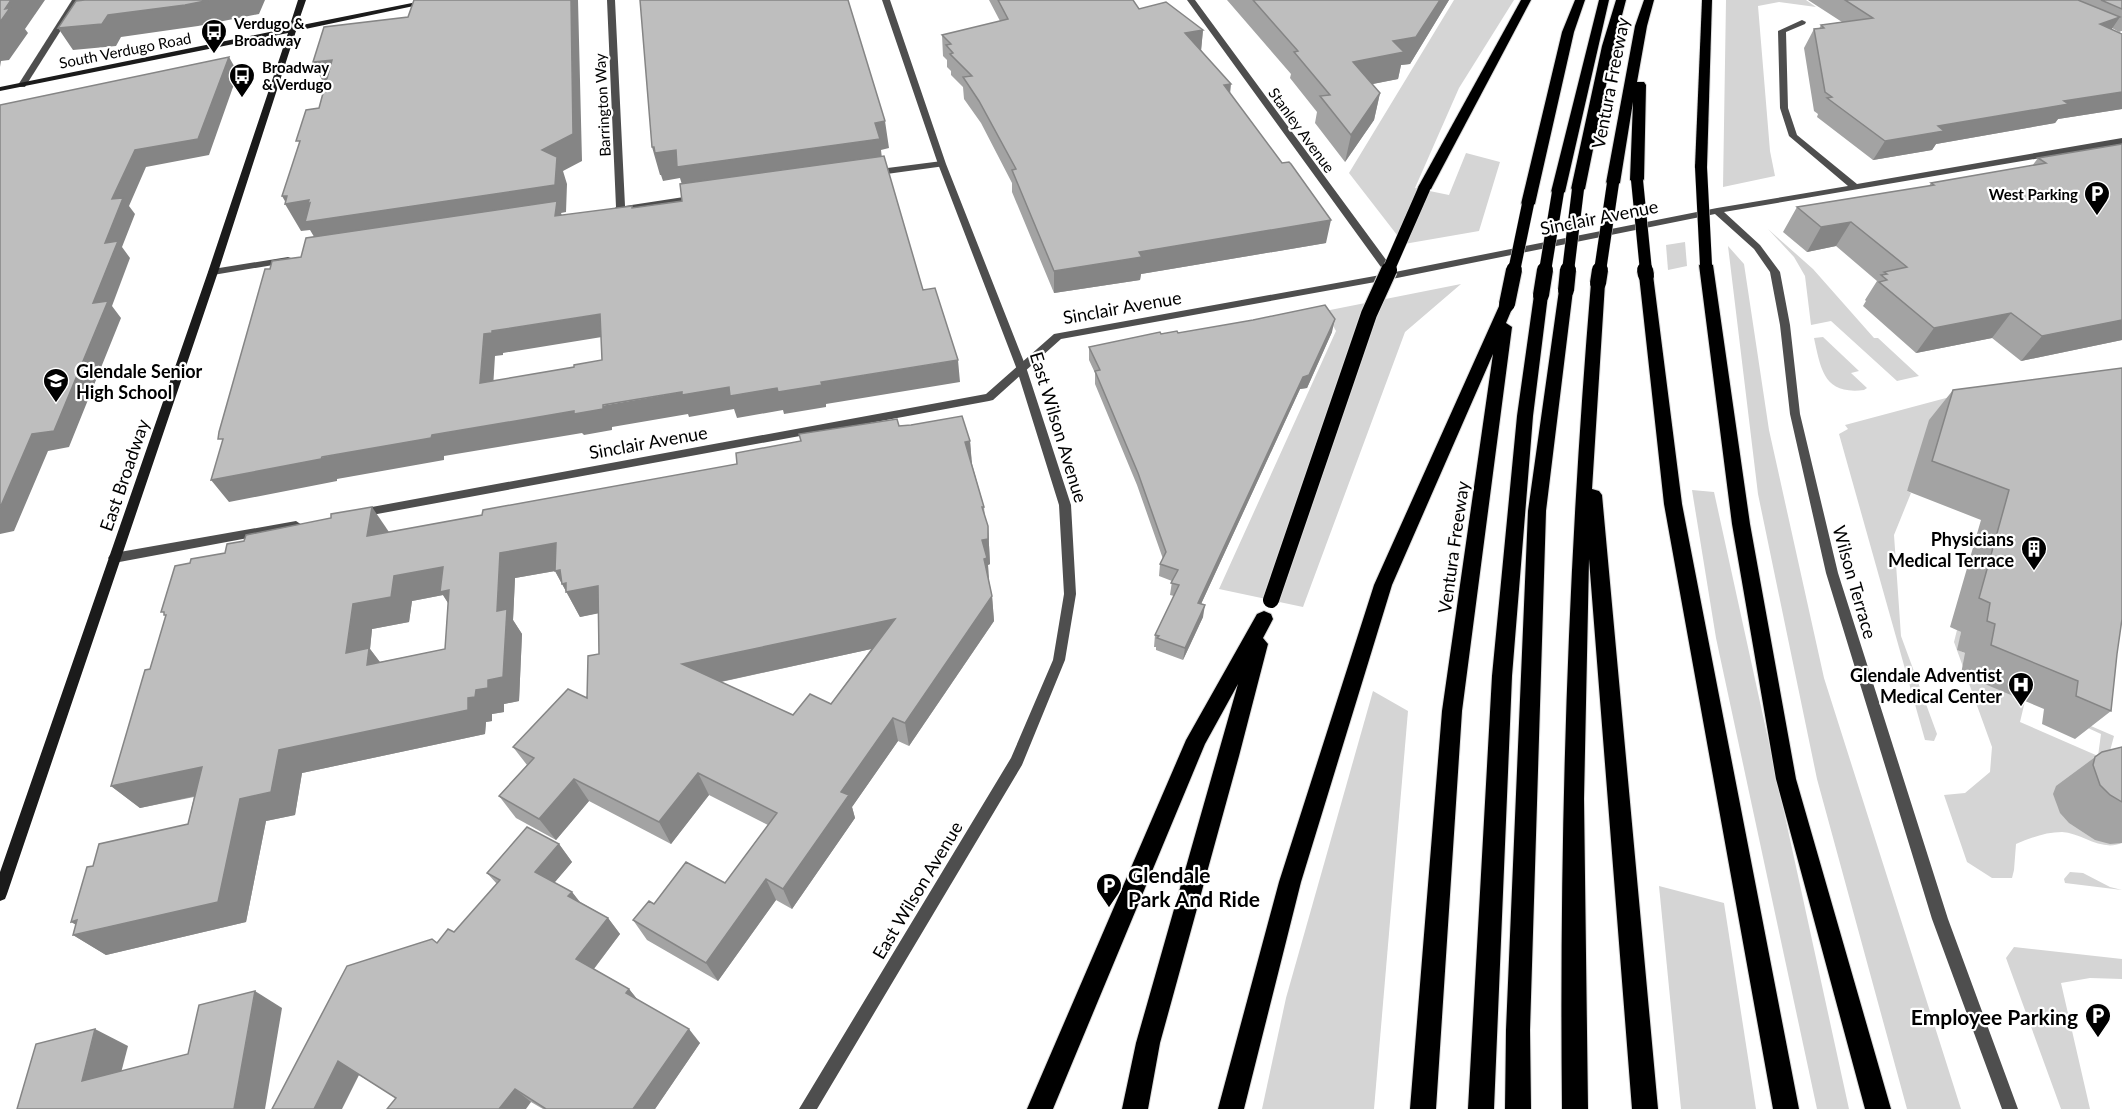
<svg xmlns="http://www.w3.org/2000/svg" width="2122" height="1109" font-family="Lato,sans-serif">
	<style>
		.green { fill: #d5d5d5 }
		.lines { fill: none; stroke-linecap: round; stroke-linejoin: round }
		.motorway-casing { stroke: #dbdbdb; stroke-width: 2 }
		.minor { fill: #4e4e4e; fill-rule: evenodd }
		.tertiary { fill: #4e4e4e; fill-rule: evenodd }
		.secondary { fill: #1b1b1b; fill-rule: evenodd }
		.motorway { fill: #000; fill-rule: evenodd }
		.motorway-bridge-far1-casing { stroke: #dbdbdb; stroke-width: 13; stroke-linecap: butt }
		.motorway-bridge-casing { stroke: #dbdbdb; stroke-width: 18; stroke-linecap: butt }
		.motorway-bridge-far1 { stroke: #000; stroke-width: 12 }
		.motorway-bridge { stroke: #000; stroke-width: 16 }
		.wall { fill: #a3a3a3; fill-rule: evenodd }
		.shaded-wall { fill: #858585 }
		.building { fill: #bebebe; stroke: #858585; stroke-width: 1.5; fill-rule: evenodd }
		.labels { text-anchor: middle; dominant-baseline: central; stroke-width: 4.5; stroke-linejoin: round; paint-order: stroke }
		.far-poi-label { font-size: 15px; font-weight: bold; fill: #000; stroke: #fff; text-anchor: start }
		.far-street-label { font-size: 15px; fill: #000; stroke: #fff }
		.street-label { font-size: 18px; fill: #000; stroke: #fff }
		.poi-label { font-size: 18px; font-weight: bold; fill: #000; stroke: #fff; text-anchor: end }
		.near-poi-label { font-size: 21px; font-weight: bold; fill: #000; stroke: #fff; text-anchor: start }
	</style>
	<rect width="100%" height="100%" fill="#fff"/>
	<!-- green -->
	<g class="green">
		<path d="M1454 0H1514L1459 88 1415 188 1449 195 1466 153 1500 162 1479 231 1404 244 1349 173Z"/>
		<path d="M1726 0H1806L1816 7 1779 2 1758 6 1770 151 1775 176 1723 187Z"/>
		<path d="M1768 229 1813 269 1874 338H1878L1919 376 1897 381 1831 321 1811 325 1805 276 1794 257Z"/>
		<path d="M1685 242 1687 266 1668 270 1666 245Z"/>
		<path d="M1728 246 1744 264 1769 430 1824 678 1961 1109H1907L1817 779 1758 494Z"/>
		<path d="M1461 284 1405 332 1303 607 1219 589 1336 331 1325 311Z"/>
		<path d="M1823 337 1859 371 1851 373 1867 388 1864 390C1824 395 1821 370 1814 338Z"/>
		<path d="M1961 394 1907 491 1911 493 1894 535 1901 636 1937 734 1934 741 1925 740 1839 434 1848 429 1845 425Z"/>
		<path d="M1692 490 1714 492 1849 1109H1817L1716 638Z"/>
		<path d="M1957 630 1961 632 1958 650 1973 657 2025 701 2020 722 2098 756 2101 734 2077 723V720L2114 736 2106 766 2122 801V843C2101 852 2082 833 2062 832 2046 832 2030 838 2016 844L2014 870 2012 878H1992L1967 862 1944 795 1965 793 1990 772 1992 747 1954 642Z"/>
		<path d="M1373 691 1408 711 1374 1109H1262L1286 998Z"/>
		<path d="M2070 872 2083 873 2110 887 2122 890 2065 883 2064 879Z"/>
		<path d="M1659 886 1724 903 1756 1109H1681Z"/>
		<path d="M2014 947 2122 959V979L2090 978 2061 983 2090 1109H2061L2006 958Z"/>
	</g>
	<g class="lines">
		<defs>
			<g id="motorway">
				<path d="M1521 0H1531L1431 189 1424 193 1419 192 1417 189Z"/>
				<path d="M1575 0H1585L1574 32 1535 204 1528 208 1521 204 1562 32Z"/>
				<path d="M1599 0H1609L1565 192 1558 196 1551 192Z"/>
				<path d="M1616 0H1626L1614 46 1585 189 1578 193 1571 189 1602 46Z"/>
				<path d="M1644 0H1654L1647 26 1637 82H1644L1646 85 1644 180 1637 184 1630 180 1633 102 1620 183 1613 187 1606 183 1635 26Z"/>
				<path d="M1702 0H1712L1707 167 1701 171 1695 167Z"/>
				<path d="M1706 261 1713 265 1750 524 1796 779 1891 1109H1865L1776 779 1732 524 1699 265Z"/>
				<path d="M1646 271 1653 275 1682 504 1799 1109H1773L1664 504 1639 275Z"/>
				<path d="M1598 279 1605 283 1592 489 1599 491 1602 495 1658 1109H1632L1589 559 1584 799 1588 1109H1562C1559 833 1568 558 1591 283Z"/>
				<path d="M1566 286 1573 290 1546 511 1530 1030 1531 1109H1505L1506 1030 1528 511 1559 290Z"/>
				<path d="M1541 290 1548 295 1533 416 1512 676 1494 1109H1468L1492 676 1517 416 1534 295Z"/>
				<path d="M1507 299 1514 304 1506 323 1512 327 1462 711 1436 1109H1410L1442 711 1493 354 1392 585 1301 882 1244 1109H1218L1279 882 1374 585 1500 304Z"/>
				<path d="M1264 611 1271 614 1273 619 1263 638 1268 644 1239 756 1160 1043 1148 1109H1122L1136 1043 1238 684 1205 744 1053 1109H1027L1186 740 1257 614Z"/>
			</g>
		</defs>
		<!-- motorway casing -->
		<use href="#motorway" class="motorway-casing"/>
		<!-- minor -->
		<g class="minor">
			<path d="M72 0H80L25 87H19L18 85Z"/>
			<path d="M607 0H615L625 206 697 195 701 198 700 200 617 213 613 210 616 207Z"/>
			<path d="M1187 0H1195L1395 272 1717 208 1848 186 1789 136 1780 108 1778 31 1802 20 1806 22 1805 24 1786 32 1788 108 1797 135 1857 184 2122 138V144L1724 212 1760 245 1780 272 1790 325 1800 414 1838 573 1948 919 2018 1109H2002L1932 919 1826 573 1790 414 1780 325 1770 272 1754 249 1715 214 1392 279 1061 339 993 400 989 401 361 517 357 516 355 513 361 509 986 394 1054 334 1386 274Z"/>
			<path d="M942 161 945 162V166L872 176 868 173 872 170Z"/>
			<path d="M288 257 291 258V262L213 275 208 272 213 269Z"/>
			<path d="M296 521 302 525 296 529 114 563 110 561 108 558 110 555 114 553Z"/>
		</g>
		<!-- tertiary -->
		<path class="tertiary" d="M882 0H890L946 164 1026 367 1071 505 1076 594 1065 660 1022 765 817 1109H799L1011 758 1053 660 1064 594 1059 505 1016 367 938 164Z"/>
		<!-- secondary -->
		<path class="secondary" d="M298 0H306L297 26 427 0H442L296 31 218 272 7 894 5 899 0 901V872L208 272 288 33 0 91V87L289 28Z"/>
		<!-- motorway -->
		<use href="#motorway" class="motorway"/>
		<defs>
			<g id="motorway-bridge-far1">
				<path d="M1701 167 1706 265"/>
				<path d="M1637 180 1646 271"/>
				<path d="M1388 271 1424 189"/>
				<path d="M1514 271 1528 204"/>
				<path d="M1545 271 1558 192"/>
				<path d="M1568 271 1578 189"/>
				<path d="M1600 271 1613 183"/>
			</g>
			<g id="motorway-bridge">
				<path d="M1645 270 1646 275"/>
				<path d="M1598 283 1600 270"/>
				<path d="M1566 290 1568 270"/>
				<path d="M1541 295 1545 270"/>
				<path d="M1507 304 1514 270"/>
				<path d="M1271 600 1369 314 1389 270"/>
			</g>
		</defs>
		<!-- motorway-bridge-far1 casing -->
		<use href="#motorway-bridge-far1" class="motorway-bridge-far1-casing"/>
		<!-- motorway-bridge casing -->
		<use href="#motorway-bridge" class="motorway-bridge-casing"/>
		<!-- motorway-bridge-far1 -->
		<use href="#motorway-bridge-far1" class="motorway-bridge-far1"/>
		<!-- motorway-bridge -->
		<use href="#motorway-bridge" class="motorway-bridge"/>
	</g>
	<!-- wall -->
	<g class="wall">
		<path d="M989 0H1133L1139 9 1203 30 1201 50 1230 93 1326 243 1141 274 1140 280 1054 293 1012 192V183L981 123 964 99 963 87 951 75V71L947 67V60L943 56 942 35 1000 21Z"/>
		<path d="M1227 0H1449L1410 64 1401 65 1398 79 1372 84 1380 93 1374 120 1345 162 1315 123 1317 112 1290 78 1291 74Z"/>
		<path d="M1808 0H2122V31L2119 32 2112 28 2111 29 2122 34V109L2058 119 2055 123 1936 144 1932 150 1873 160 1817 117 1818 114 1814 111 1804 48 1814 29H1819L1821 25 1842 22Z"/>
		<path d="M2122 144V340L2021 361 1992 338 1916 353 1863 306 1866 301 1865 300 1877 281 1836 246 1807 252 1783 232 1797 207 1929 186 1931 183 2032 166 2038 158Z"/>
		<path d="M1332 332 1307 388 1300 389 1201 604 1203 617 1183 660 1156 650V647H1154L1155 635 1174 596 1170 595 1172 581 1159 576 1160 564 1163 559 1137 485 1095 384V373L1089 360V347L1161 334 1178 333Z"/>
		<path d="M1953 390 2117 654 2111 711 2075 739 2042 724 2044 709 1961 674 1965 653 1957 650 1961 632 1950 627 1981 520 1907 491 1929 420Z"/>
		<path d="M899 426 970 441 972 464 984 507 985 518 988 526 990 564 988 565 989 581 992 596 994 621 909 746 898 741 852 807 855 818 792 909 776 900 718 981 647 940 633 920 654 904 725 883 768 825 709 795 671 844 589 801 556 840 516 818 499 796 527 765 513 747 587 698 599 654 598 613 580 617 555 571 515 578 513 620 522 634 519 701 504 704V712L492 714V721L486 722 485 734 302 773 295 815 266 821 246 922 106 955 73 935 93 866 188 824 194 797 140 808 111 786 150 669 190 563 225 553 244 541 331 518 389 532 482 515 737 464ZM443 595 448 603 445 649 380 662 370 649 372 629 409 622 412 601ZM871 649 831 704 793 715 721 682Z"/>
		<path d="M2122 747V843L2110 844 2095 840 2069 823 2060 813 2053 794 2056 786 2102 752Z"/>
		<path d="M559 844 572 862 554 883 572 892 580 902 608 918 620 934 594 969 629 989 637 999 700 1043 655 1109H543L531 1102 396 1098 359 1075 272 1109 437 943 454 932 497 884 487 873Z"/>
	</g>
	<!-- shaded-wall -->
	<g class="shaded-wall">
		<path d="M11 0H45L25 29 28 33 9 60 1 61 0 67V22L5 9Z"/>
		<path d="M210 0H265L259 14 198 26 121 37 116 46 73 50 58 28 108 15Z"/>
		<path d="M571 0H578L582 161 563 171 567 184 566 212 561 213 565 223 322 250 310 230 301 231 285 204 286 203 282 196 542 150Z"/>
		<path d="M1440 0H1449L1410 64 1401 65 1398 79 1348 89 1353 62 1393 41Z"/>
		<path d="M2120 17 2107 36 2100 24Z"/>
		<path d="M1203 30 1201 51 1185 33Z"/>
		<path d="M229 57 238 73 209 155 146 167 129 206 135 214 122 247 130 258 112 306 121 318 69 447 48 451 14 531 0 534V508L32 434 93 303 112 199 135 150Z"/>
		<path d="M332 60 326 88 313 62Z"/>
		<path d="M1231 84 1229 105 1224 85Z"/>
		<path d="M2122 92V109L2058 119 2055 123 1936 144 1932 150 1873 160 1885 141 1938 126 2064 101Z"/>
		<path d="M1380 93 1374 120 1345 162 1351 135Z"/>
		<path d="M885 121 889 148 881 150 883 167 685 195 680 178 663 181 661 175H660L652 147 875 123Z"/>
		<path d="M1331 220 1326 243 1141 274 1140 280 1054 293V271L1139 252Z"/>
		<path d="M1851 222 1836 246 1807 252 1821 227Z"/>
		<path d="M2011 313 1992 338 1916 353 1934 328Z"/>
		<path d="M600 314 608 336 503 353V355L495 356 492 405 480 383 484 334 492 331Z"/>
		<path d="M1335 319 1332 332 1307 388 1300 389 1196 615 1198 603 1303 377Z"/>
		<path d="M2122 320V340L2021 361 2042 336Z"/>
		<path d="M958 360 960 382 826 404V407L784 414 783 410 737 418 734 409 689 417 688 414 612 427V430L584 435 582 433 444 456V460L337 479V481L229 502 211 480 432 435 682 392 729 387 777 388 821 382Z"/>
		<path d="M970 441 972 467 965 442Z"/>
		<path d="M372 507 389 532 367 536Z"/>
		<path d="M988 526 990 564 988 565 989 584H986L982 540Z"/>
		<path d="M556 543 598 586 610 611 580 617 555 571 515 578 513 620 522 634 519 701 504 704V712L492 714V721L486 722 485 734 302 773 295 815 266 821 246 922 106 955 73 935 88 932 71 922 279 750 468 698 476 690 497 611 500 553Z"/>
		<path d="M443 567 457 617 443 595 412 601 409 622 372 629 370 649 388 673 386 689 346 653 353 604 394 576Z"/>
		<path d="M992 596 994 621 909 746 905 723Z"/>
		<path d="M1205 605 1203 617 1183 660 1185 648Z"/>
		<path d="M895 619 899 643 692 688 682 664Z"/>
		<path d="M893 718 898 741 852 807 855 818 792 909 783 889 841 792Z"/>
		<path d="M202 767 227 789 140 808 111 786Z"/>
		<path d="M698 773 709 795 671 844 659 822Z"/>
		<path d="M574 779 589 801 556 840 539 819Z"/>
		<path d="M559 844 572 862 549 889 535 872Z"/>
		<path d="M766 879 776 900 718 981 706 963Z"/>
		<path d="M572 892 585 909 568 896Z"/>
		<path d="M608 918 620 934 589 975 576 959Z"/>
		<path d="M629 989 641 1004 626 993Z"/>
		<path d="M255 991 282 1008 265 1109H234Z"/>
		<path d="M95 1029 128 1046 115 1096 82 1081Z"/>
		<path d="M689 1029 700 1043 655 1109H633Z"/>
		<path d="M338 1061 359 1075 342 1109H314Z"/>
		<path d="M515 1089 531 1102 526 1109H499Z"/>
	</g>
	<!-- building -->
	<g class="building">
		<path d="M0 0H11L5 9 10 8 0 22Z"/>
		<path d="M85 0H210L185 5 108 15 102 24 58 28 76 1Z"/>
		<path d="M414 0H571L573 134 542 150 557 157 555 185 305 222 310 203 308 204 309 200 285 204 287 196H282L300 141H296L306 110 319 108 332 60 313 62 324 27 408 17Z"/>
		<path d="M640 0H848L885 121 875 123 880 139 677 167 676 150 655 153 654 147H652Z"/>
		<path d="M998 0H1133L1139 9 1166 2 1203 30 1185 33 1231 84 1224 85 1282 163 1289 162 1291 164 1331 220 1139 252 1142 257 1054 271 1012 170 1016 169 979 101 963 77 972 76 950 54 953 53 946 45 951 44 942 35 1008 19Z"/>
		<path d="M1253 0H1440L1416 37 1393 41 1404 52 1353 62 1380 93 1351 135 1320 96 1330 95 1294 52 1298 51Z"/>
		<path d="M1845 0H2078L2120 17 2100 24 2122 34V92L2064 101 2069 104 1938 126 1944 131 1885 141 1827 98 1832 97 1825 92 1814 29 1824 28 1821 25 1873 18Z"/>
		<path d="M2101 0H2122V9Z"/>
		<path d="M229 57 198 139 135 150 112 199 123 198 105 243 118 241 93 303 108 301 54 431 32 434 0 508V105Z"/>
		<path d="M2122 144V320L2042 336 2011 313 1934 328 1879 282 1887 280 1881 275 1887 274 1884 272 1907 267 1851 222 1821 227 1797 207 1934 185 1931 183 2046 163 2038 158Z"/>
		<path d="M884 156 923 290 935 288 958 360 821 382 822 385 778 392 777 388 730 396 729 387 682 395V392L603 405V409L574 414V411L432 435 431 438 322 457 321 459 211 480 223 439H218L219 432 265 269H270L272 261 301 257 306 238 557 201 555 216 632 206V208L682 201 680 184ZM600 314 602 360 574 365V367L480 383 484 334 492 333V331Z"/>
		<path d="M1325 305 1335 319 1309 375 1303 377 1198 603 1205 605 1185 648 1157 638 1159 636 1155 635 1179 585 1171 583 1178 570 1160 564 1166 552 1138 473 1095 371 1100 370 1089 347 1160 332 1161 334 1177 331 1178 333 1253 320Z"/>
		<path d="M2122 368V619L2117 654 2111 711 2076 696 2078 681 1991 645 1995 624 1987 621 1990 603 1979 598 2009 490 1932 461 1953 390Z"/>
		<path d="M962 416 970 441 965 442 984 507H982L988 526V539L982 540 987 558 984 559 992 596 905 723 893 718 841 792 849 795 783 889 766 879 706 963 633 920 649 901 654 904 686 862 725 883 777 813 698 773 659 822 574 779 539 819 499 796 534 758 513 747 568 689 587 698 588 656 599 654 598 586 566 592V583L562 584 560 570 555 571 556 543 500 553 497 611 507 609 503 677 488 680V688L476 690 475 697 468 698V710L279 750 271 792 240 799 218 902 73 935 77 920 71 922 87 867 93 866 99 844 188 824 202 767 111 786 145 670 150 669 166 615H164V612H161L175 566 190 563 191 559 225 553 227 544 244 541 246 535 331 518V514L372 507 367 536 482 515 483 510 737 464 736 453 801 441 799 434 897 419 899 426 911 425ZM443 567 440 592 449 590 445 649 367 665 369 648 346 653 353 604 391 597 394 576ZM895 619 831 704 810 694 793 715 682 664Z"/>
		<path d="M2122 747V802L2110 795 2100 785 2093 765 2095 757 2102 752Z"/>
		<path d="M527 827 559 844 535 872 572 892 568 896 608 918 576 959 629 989 626 993 689 1029 633 1109H546L515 1089 499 1109H387L396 1098 338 1061 314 1109H272L347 966 432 939 437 943 448 929 454 932 500 880 487 873Z"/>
		<path d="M255 991 234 1109H17L36 1044 95 1029 82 1081 188 1054 199 1005Z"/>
	</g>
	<!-- icons -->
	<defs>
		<symbol id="bus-pin" viewBox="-11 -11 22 30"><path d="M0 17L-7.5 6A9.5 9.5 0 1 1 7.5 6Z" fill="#000" stroke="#fff"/><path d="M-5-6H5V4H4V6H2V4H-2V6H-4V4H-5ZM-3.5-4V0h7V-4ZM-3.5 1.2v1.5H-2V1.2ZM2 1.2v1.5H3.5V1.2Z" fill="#fff"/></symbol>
		<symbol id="parking-pin" viewBox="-11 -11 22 30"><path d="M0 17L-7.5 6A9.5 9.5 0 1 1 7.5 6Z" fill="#000" stroke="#fff"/><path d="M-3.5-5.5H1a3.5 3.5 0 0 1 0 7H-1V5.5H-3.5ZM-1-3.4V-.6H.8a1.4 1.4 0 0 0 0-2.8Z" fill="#fff"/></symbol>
		<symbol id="school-pin" viewBox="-11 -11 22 30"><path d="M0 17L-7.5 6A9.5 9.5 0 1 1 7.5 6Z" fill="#000" stroke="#fff"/><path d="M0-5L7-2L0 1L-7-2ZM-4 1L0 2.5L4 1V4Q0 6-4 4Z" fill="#fff"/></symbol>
		<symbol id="building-pin" viewBox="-11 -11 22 30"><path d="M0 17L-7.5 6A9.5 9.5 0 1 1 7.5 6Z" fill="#000" stroke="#fff"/><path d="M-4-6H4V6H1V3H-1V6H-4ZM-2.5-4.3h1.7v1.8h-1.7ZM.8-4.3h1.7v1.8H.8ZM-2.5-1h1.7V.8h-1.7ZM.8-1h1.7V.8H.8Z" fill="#fff"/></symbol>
		<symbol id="hospital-pin" viewBox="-11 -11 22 30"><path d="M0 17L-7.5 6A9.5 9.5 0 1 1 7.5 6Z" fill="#000" stroke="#fff"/><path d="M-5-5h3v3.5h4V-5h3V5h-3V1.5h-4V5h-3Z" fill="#fff"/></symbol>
	</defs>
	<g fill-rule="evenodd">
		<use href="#bus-pin" x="199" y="17" width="30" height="40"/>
		<use href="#bus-pin" x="227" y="61" width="30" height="40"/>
		<use href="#parking-pin" x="2082" y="179" width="30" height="40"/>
		<use href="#school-pin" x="41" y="366" width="30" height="40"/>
		<use href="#building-pin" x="2019" y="534" width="30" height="40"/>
		<use href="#hospital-pin" x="2006" y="670" width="30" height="40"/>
		<use href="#parking-pin" x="1094" y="871" width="30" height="40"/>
		<use href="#parking-pin" x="2083" y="1001" width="30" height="40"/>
	</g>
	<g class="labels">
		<!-- far-poi labels -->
		<g class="far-poi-label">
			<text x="234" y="23">Verdugo &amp;<tspan x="234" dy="17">Broadway</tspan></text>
			<text x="262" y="67">Broadway<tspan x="262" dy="17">&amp; Verdugo</tspan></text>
			<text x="2078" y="194" text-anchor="end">West Parking</text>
		</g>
		<!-- far-street labels -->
		<g class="far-street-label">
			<text transform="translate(125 50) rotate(-11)">South Verdugo Road</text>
			<text transform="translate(602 105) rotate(-93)">Barrington Way</text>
			<text transform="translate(1302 130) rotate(54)">Stanley Avenue</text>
		</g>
		<!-- street labels -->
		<g class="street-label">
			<text transform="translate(1610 83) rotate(-79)">Ventura Freeway</text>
			<text transform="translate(1599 217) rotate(-11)">Sinclair Avenue</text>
			<text transform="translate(1122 307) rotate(-10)">Sinclair Avenue</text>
			<text transform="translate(1059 427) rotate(73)">East Wilson Avenue</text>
			<text transform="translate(648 442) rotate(-10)">Sinclair Avenue</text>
			<text transform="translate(124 475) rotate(-71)">East Broadway</text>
			<text transform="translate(1453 547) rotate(-82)">Ventura Freeway</text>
			<text transform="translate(1855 582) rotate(74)">Wilson Terrace</text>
			<text transform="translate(917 890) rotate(-59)">East Wilson Avenue</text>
		</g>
		<!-- poi labels -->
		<g class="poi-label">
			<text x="76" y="371" text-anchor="start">Glendale Senior<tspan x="76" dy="21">High School</tspan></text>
			<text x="2014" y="539">Physicians<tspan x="2014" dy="21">Medical Terrace</tspan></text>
			<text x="2002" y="675">Glendale Adventist<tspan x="2002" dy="21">Medical Center</tspan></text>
		</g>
		<!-- near-poi labels -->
		<g class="near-poi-label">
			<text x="1128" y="874">Glendale<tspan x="1128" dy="24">Park And Ride</tspan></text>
			<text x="2078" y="1016" text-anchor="end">Employee Parking</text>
		</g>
	</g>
</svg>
